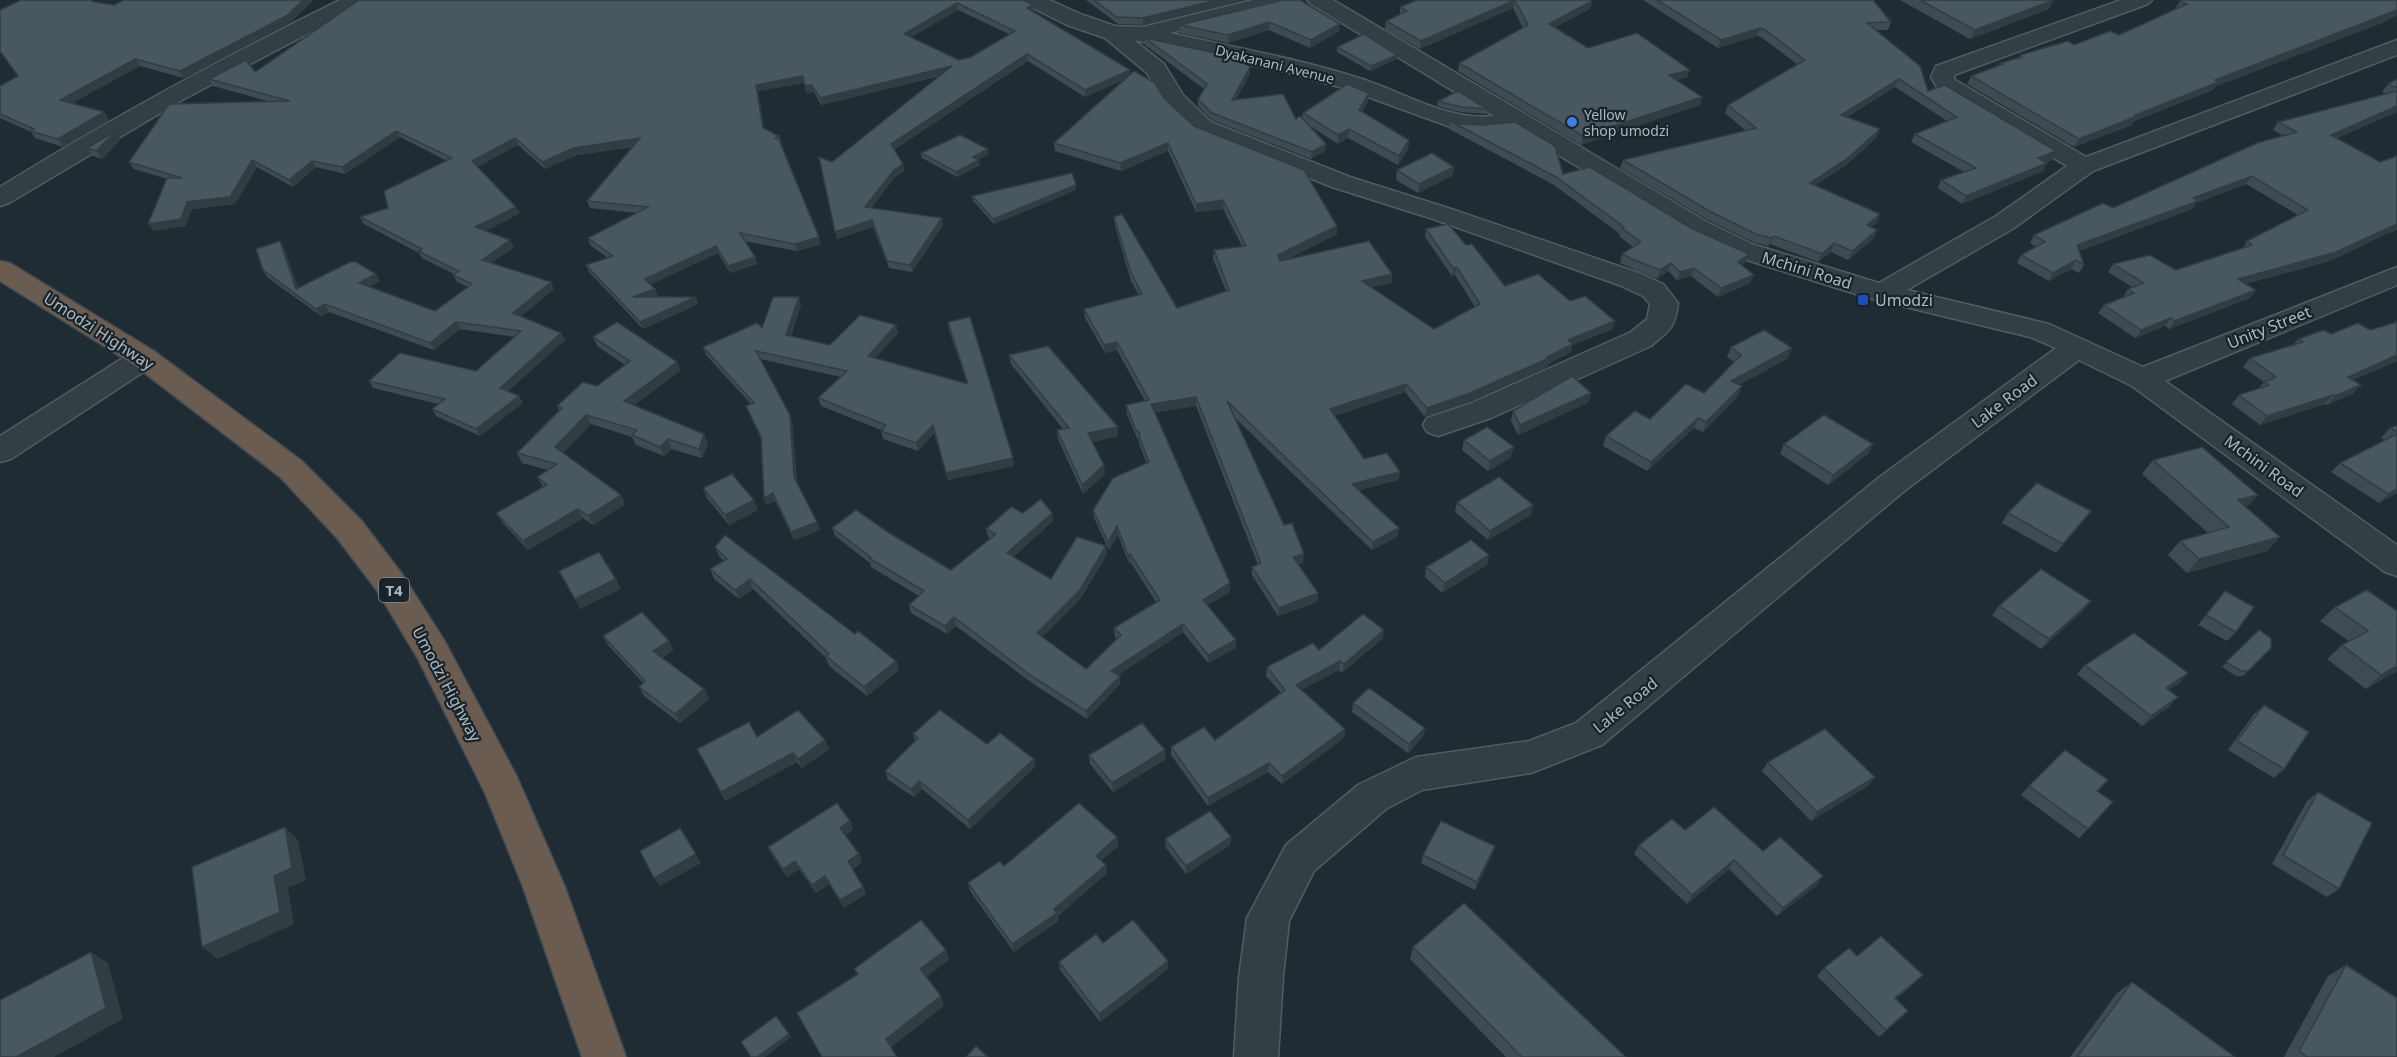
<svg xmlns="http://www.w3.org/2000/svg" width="2397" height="1057" font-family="'Noto Sans',sans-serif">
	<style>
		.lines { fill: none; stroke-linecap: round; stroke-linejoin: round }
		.minor-casing { stroke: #515c63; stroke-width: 3 }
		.highway-casing { stroke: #3e4950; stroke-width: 3 }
		.minor { fill: #333e45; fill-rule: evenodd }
		.highway { fill: #6b5c51; fill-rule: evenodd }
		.wall { fill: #3e4b53; fill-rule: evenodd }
		.shaded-wall { fill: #323d43 }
		.building { fill: #485760; stroke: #323d43; stroke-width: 1.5; fill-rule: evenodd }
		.shop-dot { fill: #3f7fe0; stroke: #19232a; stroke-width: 2 }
		.transit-dot { fill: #1a4fb4; stroke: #19232a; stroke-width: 2 }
		.labels { text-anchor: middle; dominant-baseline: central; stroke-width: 4.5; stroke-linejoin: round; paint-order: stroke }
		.far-street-label { font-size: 14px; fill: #adb9c2; stroke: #19232a }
		.far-poi-label { font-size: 14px; fill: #adb9c2; stroke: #19232a; text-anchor: start }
		.shield { fill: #19232a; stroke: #818c94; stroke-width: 1.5 }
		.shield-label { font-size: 15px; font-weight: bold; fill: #adb9c2 }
		.street-label { font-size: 16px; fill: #adb9c2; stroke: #19232a }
		.poi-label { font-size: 16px; fill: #adb9c2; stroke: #19232a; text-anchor: start }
	</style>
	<rect width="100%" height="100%" fill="#202c34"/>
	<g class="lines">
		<defs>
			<g id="minor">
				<path d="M340 0H368L364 4 184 99 9 203 0 206V187C110 119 224 57 340 0Z"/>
				<path d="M1021 0H1049L1083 15 1115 26 1143 27 1253 0H1291L1287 4 1170 33C1234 47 1300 59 1362 79 1405 93 1448 121 1494 116L1311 4 1307 0H1333L1707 222 1752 244 1879 283 1996 216 2067 166 1938 89 1931 77 1936 66 2121 0H2152L2148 4 1954 75 1955 80 2086 157 2397 40V55L2093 171 2014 228 1907 290 2049 324 2143 367 2397 267V285L2165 381 2397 545V576L2385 572 2132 386 2079 360 1903 492 1602 745 1531 773 1422 790 1386 809 1314 871 1289 921 1283 977 1278 1057H1234L1239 977 1247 918 1286 845 1358 785 1416 757 1529 741 1576 723 1881 476 2056 348 2030 337 1872 299 1734 256 1689 234 1514 128 1482 131 1459 130 1346 89 1293 74 1134 40 1164 64 1183 95 1211 122 1350 177 1451 209 1639 273 1663 284 1678 303C1675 328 1670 330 1651 346L1491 418 1438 436 1427 432 1423 425 1427 418 1469 404 1631 332 1647 319 1650 304 1643 296 1619 285 1433 219 1332 187 1195 132 1166 104 1147 73 1105 38 1067 25 1025 4Z"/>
				<path d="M144 348 154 351 159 358 154 365 11 459 0 462V436L134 351Z"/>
			</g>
			<path id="highway" d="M0 261 10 263 154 351 302 461 361 520 402 574 444 640 517 777 565 887 626 1057H582L523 887 485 793 418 659 378 592 337 538 280 477 134 365 0 281Z"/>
		</defs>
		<!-- minor casing -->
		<use href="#minor" class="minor-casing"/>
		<!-- highway casing -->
		<use href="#highway" class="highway-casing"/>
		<!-- minor -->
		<use href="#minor" class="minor"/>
		<!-- highway -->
		<use href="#highway" class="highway"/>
	</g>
	<!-- wall -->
	<g class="wall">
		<path d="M359 0H1024L1034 11 1033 12 1130 74 1164 98 1194 126 1337 226V234L1286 260 1392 274 1391 283 1372 287 1434 329 1475 307 1455 275 1452 276 1425 237 1426 229 1466 245 1505 286 1570 301 1613 329 1572 345 1571 352 1548 364 1547 367 1468 402 1425 417 1405 392 1334 416 1364 459 1400 472 1398 480 1359 490 1399 528 1397 537 1372 550 1234 417 1284 525 1303 563 1298 564 1318 593 1317 602 1278 616 1252 575V567L1258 565 1196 406 1155 412 1230 592 1207 605 1236 640V648L1208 663 1183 632 1118 675 1120 676V684L1087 719 1032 683 956 626 947 634 911 613 909 605 919 596 871 567 870 563 835 536 832 528 891 534 951 570 991 539 988 537 986 529 1023 513 1053 521 1013 557 1051 579 1107 554 1081 598 1042 637 1086 669 1117 639 1115 637 1114 628 1156 602 1131 563H1129L1118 535 1109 550 1094 518 1093 510 1147 464 1139 444V440L1137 438 1127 414 1126 405 1145 401 1117 350 1105 353 1085 318 1084 309 1139 295 1131 281 1115 226 1114 217 1177 308 1226 291 1213 259 1214 250 1242 246 1223 209 1196 212 1168 151 1121 171 1055 151 1054 143 1125 79 1085 97 1028 61 895 149 904 171 895 177 871 208 942 218 943 225 912 272 889 268 873 227 837 239 832 162 940 76 821 105 814 92 806 93 804 83 758 91 764 129 779 136 781 142 821 244 797 251 744 241 755 257 757 264 730 273 718 253 651 284 658 296 657 297H696L698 304 643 329 589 272 586 265 608 258 590 245 588 238 637 213 590 208 587 201 633 147 577 155 545 169 518 145 477 167 520 213 485 231 514 247 491 263 554 289 521 316 561 333 565 340 508 391 519 396 523 403 480 436 436 416 432 409 438 404 373 388 369 381 476 371 515 337 460 329 434 350 329 312 321 316 267 277 263 270 280 241 284 248 298 288 380 281 369 287 435 311 468 287 457 282 453 275 454 274 422 258 419 253 364 224 360 217 388 208 447 161 400 137 345 174 316 167 293 187 257 167 235 204 192 209 185 226 153 231 167 179 134 169 129 162 271 102 213 86 209 79 255 72ZM958 10 1009 34 971 57 959 60 911 37Z"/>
		<path d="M1086 0H1244L1143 25 1118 24Z"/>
		<path d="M1282 0 1340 24 1339 31 1310 48 1269 30 1228 43 1180 33V25Z"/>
		<path d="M1417 0 1592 1 1590 9 1555 27 1588 48 1687 77 1677 80 1702 97 1700 105 1581 145 1458 71 1459 63 1523 28 1513 8 1420 49 1385 29 1386 21 1400 14V7Z"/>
		<path d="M1643 0H1873L1891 22 1888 30H1876L1928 91 2052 160 2045 162 2043 171 1962 204 1938 188 1941 180 1964 172 1911 142 1915 134 1947 121 1895 87 1847 117 1880 129 1876 138 1846 165 1815 185 1880 214 1877 222 1871 227 1874 238 1848 260 1831 252 1818 262 1770 244 1768 246 1753 242 1708 220 1620 168 1623 160 1746 131 1725 113 1728 105 1797 64 1761 37 1757 36 1718 48Z"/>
		<path d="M1900 0H2053L2049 9 1970 39Z"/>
		<path d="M2180 1 2387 21 2216 86 2213 90 2134 121 2132 125 2074 147 1967 84 1971 76 1999 66 2000 63 2018 58 2020 55 2074 45 2119 35 2175 9Z"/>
		<path d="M95 2 114 5 292 21 184 78 140 66 72 103 104 112 109 120 63 147 35 138 31 132 0 118V86L18 76Z"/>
		<path d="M1145 38 1250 67V74L1236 99 1296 119 1302 118 1303 113 1369 93 1368 101 1362 112 1409 140 1408 149 1398 165 1348 138 1338 144 1310 126 1326 144 1325 151 1311 159 1212 120 1198 106V99L1204 89 1145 45Z"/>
		<path d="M1337 47 1397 55V59L1370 71 1337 52Z"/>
		<path d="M2397 79V112L2337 138 2384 235 2330 261 2245 284 2250 298 2169 329 2165 326 2135 338 2098 313 2104 305 2123 297 2128 289 2132 287 2108 272 2113 264 2179 269 2243 248 2247 241 2298 215 2246 184 2196 203 2192 209 2079 251 2084 265 2079 273 2071 269 2049 281 2017 263 2021 255 2036 247 2030 243 2034 235 2113 208 2283 136 2273 130 2278 122 2386 94 2382 92 2388 84Z"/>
		<path d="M1438 101 1487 109 1486 114 1460 112 1437 106Z"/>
		<path d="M1450 121 1746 262 1742 265 1750 283 1718 297 1691 276 1677 280 1668 271 1657 279 1620 263 1622 254 1633 247 1619 236 1620 234 1554 185 1449 129Z"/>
		<path d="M116 131 121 139 102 159 93 156 87 148Z"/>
		<path d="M921 153 988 154 978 159 980 165 957 177 922 158Z"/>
		<path d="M1454 167 1452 176 1418 193 1396 180 1397 170Z"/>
		<path d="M1076 185V190L994 224 973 201 972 196Z"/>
		<path d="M801 305 791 336 830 345 896 325 898 333 875 358 967 383 949 330 948 322 1014 466 948 480 934 433 918 451 883 439 881 430 821 406 818 398 841 377 760 359 790 415 792 423 797 481 820 530 794 540 775 501 766 505 761 439 746 406 751 404 706 355 703 347 762 328Z"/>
		<path d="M593 337 677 362 680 371 634 405 708 443 702 458 671 449 664 456 636 445 632 437 591 424 563 453 621 495 625 504 593 525 583 518 528 550 502 522 496 513 543 487 537 477 548 470 522 463 517 453 559 410 557 406 597 386 625 365 597 346Z"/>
		<path d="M2298 339 2397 361 2353 380V394L2327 405 2325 404 2260 425 2232 404 2239 395 2258 389 2264 382 2243 367 2250 358 2293 345Z"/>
		<path d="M1731 347 1792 348 1788 358 1739 385 1738 396 1703 432 1694 428 1647 471 1603 446 1606 436 1650 419 1704 393 1734 362 1727 357Z"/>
		<path d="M1009 355 1118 436 1092 442 1105 474 1083 494 1058 439 1057 430 1063 429 1011 364Z"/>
		<path d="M1589 402 1518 435 1511 421 1513 411Z"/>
		<path d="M2397 425V493L2379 503 2331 472 2340 463 2385 440 2381 438 2390 428Z"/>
		<path d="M1464 440 1511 457 1488 471 1462 450Z"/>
		<path d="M1784 444 1868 454 1828 485 1780 454Z"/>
		<path d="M2153 460 2280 537 2267 551 2187 573 2168 555 2180 541 2208 533 2142 474Z"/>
		<path d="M703 488 758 510 729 525 707 498Z"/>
		<path d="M1457 502 1531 515 1488 540 1455 512Z"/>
		<path d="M2091 511 2056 553 2002 523 2008 513Z"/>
		<path d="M715 547 855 634 896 661 899 670 867 696 829 666 826 658 753 589 739 599 714 579 710 569 724 561 719 556Z"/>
		<path d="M1487 565 1442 593 1425 577 1426 567Z"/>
		<path d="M2367 590 2397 671 2366 689 2327 659 2342 645 2349 641 2320 621 2335 607Z"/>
		<path d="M2225 591 2236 632 2227 641 2198 625Z"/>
		<path d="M1999 606 2083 611 2041 649 1992 615Z"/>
		<path d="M2259 630 2271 648 2243 676H2236L2222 667Z"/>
		<path d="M603 636 669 641 673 650 662 658 704 689 709 699 680 723 644 696 639 687 643 683 608 645Z"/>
		<path d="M1383 638 1342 673 1339 670 1301 690 1345 729 1344 738 1282 784 1268 772 1208 806 1171 755V747L1215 740 1281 693 1266 676 1267 667 1319 650Z"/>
		<path d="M2085 665 2180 683 2168 690 2169 707 2142 726 2077 674Z"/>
		<path d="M1353 703 1423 737 1408 753 1352 712Z"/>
		<path d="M2264 705 2284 769 2274 778 2228 750 2254 714Z"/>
		<path d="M913 734 987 744 1035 767 970 829 922 789 914 797 888 780 885 771 915 741Z"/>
		<path d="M757 737 825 740 829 749 802 768 797 762 725 801 697 749Z"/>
		<path d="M1089 755 1166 759 1113 792 1090 764Z"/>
		<path d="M1768 762 1875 777 1868 786 1811 821 1762 771Z"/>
		<path d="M2029 786 2097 791 2088 829 2079 838 2021 795Z"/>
		<path d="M2318 792 2339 889 2327 897 2272 864 2307 801Z"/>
		<path d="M850 821 853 830 845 835 859 854 862 862 853 869 863 887 866 894 844 908 829 884 816 893 799 869 787 877 772 855 768 847Z"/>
		<path d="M1685 830 1763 851 1817 885 1777 916 1729 869 1687 904 1634 854 1639 845Z"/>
		<path d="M1117 837 1118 846 1102 860 1107 873 1058 916V921L1014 952 970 891 968 883 1004 866Z"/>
		<path d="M1231 837 1230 845 1186 874 1166 848 1165 839Z"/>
		<path d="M1495 846 1492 855 1475 890 1421 863 1423 855Z"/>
		<path d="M1103 943 1168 969 1100 1022 1060 970 1059 962Z"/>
		<path d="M1413 947 1626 1057H1506L1410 959Z"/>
		<path d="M1857 956 1915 983 1896 999 1900 1019 1879 1037 1817 976 1824 968Z"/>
		<path d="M2346 965 2397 1057H2284L2328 976Z"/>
		<path d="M2132 982 2235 1057H2070L2117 993Z"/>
	</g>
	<!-- shaded-wall -->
	<g class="shaded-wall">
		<path d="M303 0H314L292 21 184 78 180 71Z"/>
		<path d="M1217 0H1244L1143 25V18Z"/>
		<path d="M1515 0 1513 8 1420 49 1421 41Z"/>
		<path d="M2053 0 2049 9 1970 39 1975 30Z"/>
		<path d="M1592 1 1590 9 1547 31 1549 24Z"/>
		<path d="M957 3 958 10 905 41 904 34Z"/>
		<path d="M1033 5 1034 11 1027 14V8Z"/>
		<path d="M2397 10V15L2387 21 2216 86 2213 90 2134 121 2132 125 2074 147 2079 139 2215 80Z"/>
		<path d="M1269 22V30L1228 43V35Z"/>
		<path d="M1340 24 1339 31 1310 48 1311 40Z"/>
		<path d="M1760 28 1757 36 1718 48 1721 40Z"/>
		<path d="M1027 54 1028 61 893 150 891 144Z"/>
		<path d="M1397 55V59L1370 71 1371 66Z"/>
		<path d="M135 59 140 66 65 107 60 100Z"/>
		<path d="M952 66 953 72 821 105 820 98Z"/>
		<path d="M1250 67V74L1231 107 1232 100Z"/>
		<path d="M1130 70V76L1085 97V90Z"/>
		<path d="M1690 70 1687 77 1667 83 1669 75Z"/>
		<path d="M803 76 804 83 758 91 764 135 763 128 756 85Z"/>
		<path d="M1899 79 1895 87 1838 123 1841 115Z"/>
		<path d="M812 85 814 92 806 93 805 86Z"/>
		<path d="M1369 93 1368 101 1358 119 1359 110Z"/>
		<path d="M1702 97 1700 105 1581 145 1583 136Z"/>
		<path d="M2397 106V112L2325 143 2331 135Z"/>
		<path d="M104 112 109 120 63 147 58 139Z"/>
		<path d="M1349 129 1348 138 1338 144V135Z"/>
		<path d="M1880 129 1876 138 1846 165 1807 191 1810 183Z"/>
		<path d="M116 131 121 139 102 159 96 151Z"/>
		<path d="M396 131 400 137 345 174 342 167Z"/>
		<path d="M515 138 518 145 475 168 472 161Z"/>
		<path d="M640 138 642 145 577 155 545 169 542 162 574 148Z"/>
		<path d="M1409 140 1408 149 1398 165 1399 156Z"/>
		<path d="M1168 143V151L1121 171 1120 163Z"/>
		<path d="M1326 144 1325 151 1311 159 1312 152Z"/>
		<path d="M988 149V154L974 162 973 157Z"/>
		<path d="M2056 151 2052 160 2033 166 2038 158Z"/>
		<path d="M252 160 257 167 235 204 192 209 185 226 153 231 148 224 187 202Z"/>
		<path d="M979 160 980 165 957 177 956 172Z"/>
		<path d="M312 161 316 167 293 187 289 180Z"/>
		<path d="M2047 163 2043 171 1962 204 1966 196Z"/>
		<path d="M903 164 904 171 895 177 867 214 865 207 894 170Z"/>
		<path d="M1454 167 1452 176 1418 193 1419 184Z"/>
		<path d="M2252 176 2246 184 2196 203 2192 209 2072 253 2077 245 2193 198Z"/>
		<path d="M1076 185V190L994 224 993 219Z"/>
		<path d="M1223 200V209L1196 212V204Z"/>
		<path d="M516 207 520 213 478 234 475 227Z"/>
		<path d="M1880 214 1877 222 1864 234 1867 225Z"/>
		<path d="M942 218 943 225 912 272 910 265Z"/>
		<path d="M872 220 873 227 837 239 835 232Z"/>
		<path d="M2397 224V230L2384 235 2330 261 2232 287 2238 279Z"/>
		<path d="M1337 226V234L1278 264V255Z"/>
		<path d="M1877 230 1874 238 1848 260 1852 251Z"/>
		<path d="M1774 236 1770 244 1768 246 1771 238Z"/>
		<path d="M819 237 821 244 797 251 795 244Z"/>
		<path d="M510 240 514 247 485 267 482 260Z"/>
		<path d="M280 241 284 248 301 296 296 289Z"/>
		<path d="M1834 243 1831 252 1818 262 1822 254Z"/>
		<path d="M716 246 718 253 648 286 645 279Z"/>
		<path d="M1749 254 1746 262 1735 270 1738 262Z"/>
		<path d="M755 257 757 264 730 273 728 266Z"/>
		<path d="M2076 260 2071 269 2049 281 2053 273Z"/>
		<path d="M1671 263 1668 271 1657 279 1660 270Z"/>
		<path d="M1457 267 1455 275 1452 276 1453 268Z"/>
		<path d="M1694 268 1691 276 1677 280 1680 272Z"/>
		<path d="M376 274 380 281 363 290 359 283Z"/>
		<path d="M1392 274 1391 283 1361 290 1362 281Z"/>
		<path d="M1754 275 1750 283 1718 297 1721 288Z"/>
		<path d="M551 282 554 289 516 320 513 313Z"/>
		<path d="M655 289 658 296 636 304 633 297Z"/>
		<path d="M2256 290 2250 298 2169 329 2174 321Z"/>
		<path d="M696 297 698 304 643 329 640 322Z"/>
		<path d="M799 297 801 305 788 343 786 335Z"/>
		<path d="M325 304 329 312 321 316 316 309Z"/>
		<path d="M2171 318 2165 326 2135 338 2141 330Z"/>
		<path d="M1615 321 1613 329 1572 345 1571 352 1548 364 1547 367 1468 402 1425 417 1427 408 1547 357 1568 340Z"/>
		<path d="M456 322 460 329 434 350 430 343Z"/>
		<path d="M896 325 898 333 870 363 868 356Z"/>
		<path d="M561 333 565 340 504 395 500 388Z"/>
		<path d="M1117 342V350L1105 353 1104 345Z"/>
		<path d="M1792 348 1788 358 1728 391 1731 381Z"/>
		<path d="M2397 355V361L2340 386 2348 377Z"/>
		<path d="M677 362 680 371 628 410 624 401Z"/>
		<path d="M1406 384 1405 392 1329 418 1330 409Z"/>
		<path d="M2361 385 2353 394 2327 405 2335 396Z"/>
		<path d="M1742 386 1738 396 1703 432 1706 422Z"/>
		<path d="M1591 393 1589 402 1518 435 1520 425Z"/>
		<path d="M2333 395 2325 404 2260 425 2267 416Z"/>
		<path d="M519 396 523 403 480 436 476 429Z"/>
		<path d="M1196 397V406L1152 413 1151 404Z"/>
		<path d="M586 415 591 424 560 456 555 447Z"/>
		<path d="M790 415 792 423 797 485 794 477Z"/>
		<path d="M1698 418 1694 428 1647 471 1651 462Z"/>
		<path d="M933 425 934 433 918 451 916 443Z"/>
		<path d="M1118 427V436L1089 442 1088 433Z"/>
		<path d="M704 434 708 443 702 458 699 449Z"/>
		<path d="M668 439 671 449 664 456 660 447Z"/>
		<path d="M1873 444 1868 454 1828 485 1833 475Z"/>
		<path d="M1514 447 1511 457 1488 471 1490 461Z"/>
		<path d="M1013 458 1014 466 948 480 946 473Z"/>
		<path d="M1104 465 1105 474 1083 494 1082 485Z"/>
		<path d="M1400 472 1398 480 1351 492 1352 484Z"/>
		<path d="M2397 489V493L2379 503 2388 494Z"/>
		<path d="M773 493 775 501 766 505 764 498Z"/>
		<path d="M621 495 625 504 593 525 588 516Z"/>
		<path d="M2258 495 2245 509 2238 500Z"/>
		<path d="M754 500 758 510 729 525 725 515Z"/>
		<path d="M1533 505 1531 515 1488 540 1490 531Z"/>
		<path d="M578 509 583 518 528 550 523 541Z"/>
		<path d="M2091 511 2084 521 2056 553 2063 544Z"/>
		<path d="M1052 513 1053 521 1008 562 1007 553Z"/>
		<path d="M817 522 820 530 794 540 791 532Z"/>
		<path d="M1117 526 1118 535 1109 550 1108 542Z"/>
		<path d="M1399 528 1397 537 1372 550 1373 542Z"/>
		<path d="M2280 537 2267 551 2187 573 2199 559Z"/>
		<path d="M1106 546 1107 554 1081 598 1038 641 1037 633Z"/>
		<path d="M1130 554 1131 563H1129L1128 555Z"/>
		<path d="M1304 554 1303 563 1292 565 1293 557Z"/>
		<path d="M1489 555 1487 565 1442 593 1445 583Z"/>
		<path d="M616 579 621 589 580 609 575 599Z"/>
		<path d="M750 579 753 589 739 599 735 590Z"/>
		<path d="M1230 583V592L1203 608V600Z"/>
		<path d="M1318 593 1317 602 1278 616 1279 608Z"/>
		<path d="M2091 601 2083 611 2041 649 2049 639Z"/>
		<path d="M954 617 956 626 947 634 945 626Z"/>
		<path d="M1183 624V632L1112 679 1111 671Z"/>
		<path d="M1384 630 1383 638 1342 673 1344 664Z"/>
		<path d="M1236 640V648L1208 663V655Z"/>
		<path d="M669 641 673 650 657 660 653 651Z"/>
		<path d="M896 661 899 670 867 696 864 687Z"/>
		<path d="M1340 661 1339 670 1295 693 1296 685Z"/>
		<path d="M2397 666V671L2366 689 2381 675Z"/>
		<path d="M2188 673 2180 683 2157 697 2166 688Z"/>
		<path d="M1120 676V684L1087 719 1086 711Z"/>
		<path d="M704 689 709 699 680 723 675 714Z"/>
		<path d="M2178 697 2169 707 2142 726 2151 716Z"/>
		<path d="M1425 728 1423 737 1408 753 1409 744Z"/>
		<path d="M1345 729 1344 738 1282 784V776Z"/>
		<path d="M825 740 829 749 802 768 798 759Z"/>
		<path d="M1165 750 1166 759 1113 792 1112 783Z"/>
		<path d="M793 753 797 762 725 801 721 792Z"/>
		<path d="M1034 759 1035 767 970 829 968 820Z"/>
		<path d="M1269 763 1268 772 1208 806V798Z"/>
		<path d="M1875 777 1868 786 1811 821 1817 812Z"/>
		<path d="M919 781 922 789 914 797 911 789Z"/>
		<path d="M850 821 853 830 844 836 840 828Z"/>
		<path d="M285 827 298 840 306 880 288 888 294 924 218 959 202 947 274 876Z"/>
		<path d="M1117 837 1118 846 1097 864 1096 856Z"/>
		<path d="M1231 837 1230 845 1186 874V866Z"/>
		<path d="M1495 846 1492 855 1475 890 1477 882Z"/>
		<path d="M696 854 701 863 660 886 654 878Z"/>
		<path d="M859 854 862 862 852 869 848 861Z"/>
		<path d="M1734 860 1729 869 1687 904 1692 895Z"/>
		<path d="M795 861 799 869 787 877 783 869Z"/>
		<path d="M1106 865 1107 873 1058 916V921L1014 952 1012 944 1054 909Z"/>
		<path d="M825 876 829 884 816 893 812 885Z"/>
		<path d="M1823 876 1817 885 1777 916 1783 908Z"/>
		<path d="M863 887 866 894 844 908 840 900Z"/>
		<path d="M946 950 949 960 924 979 920 969Z"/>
		<path d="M91 952 108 963 123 1019 54 1057H16Z"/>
		<path d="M1168 961V969L1100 1022 1099 1014Z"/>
		<path d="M1923 975 1915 983 1887 1006 1895 998Z"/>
		<path d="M941 996 944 1006 890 1048 886 1039Z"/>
		<path d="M789 1034 791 1037 765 1057H757Z"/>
	</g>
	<!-- building -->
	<g class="building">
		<path d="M21 0H90L95 2 114 5 124 0H303L288 15 180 71 135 59 60 100 104 112 58 139 30 131 34 129 0 114V86L18 76 0 51V10Z"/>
		<path d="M359 0H1024L1033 5 1027 8 1130 70 1085 90 1027 54 891 144 903 164 894 170 865 207 942 218 910 265 887 261 872 220 835 232 819 157 832 162 952 66 820 98 812 85 805 86 803 76 756 85 763 128 779 136 775 138 779 140 819 237 795 244 740 233 755 257 728 266 716 246 645 279 655 289 633 297H696L640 322 586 265 613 256 588 238 648 207 587 201 640 138 574 148 542 162 515 138 472 161 516 207 475 227 510 240 482 260 551 282 513 313 561 333 500 388 519 396 476 429 432 409 445 399 369 381 400 353 476 371 521 331 456 322 430 343 325 304 316 309 263 270 256 249 280 241 296 289 350 262H356L376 274 359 283 435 311 472 284 453 275 459 271 418 251 422 249 360 217 388 208 384 191 452 158 396 131 342 167 312 161 289 180 252 160 230 197 187 202 181 219 148 224 167 178H182L129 162 169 104 290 101 209 79 246 60 255 72ZM957 3 1015 31 971 57 959 60 904 34Z"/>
		<path d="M1094 0H1217L1143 18 1117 17Z"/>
		<path d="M1283 0H1300L1340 24 1311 40 1269 22 1228 35 1180 25Z"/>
		<path d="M1417 0H1515L1421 41 1386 21 1407 11 1400 7Z"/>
		<path d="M1515 0H1590L1592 1 1549 24 1588 48 1637 33 1690 70 1669 75 1702 97 1583 136 1459 63 1528 25Z"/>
		<path d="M1657 0H1873L1891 22 1867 23 1920 66 1928 91 1945 85 2056 151 2038 158 2047 163 1966 196 1941 180 1976 168 1915 134 1957 117 1899 79 1841 115 1880 129 1849 157 1810 183 1880 214 1867 225 1877 230 1852 251 1834 243 1822 254 1774 236 1771 238 1756 234 1711 212 1623 160 1756 128 1728 105 1805 60 1764 29 1760 28 1721 40Z"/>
		<path d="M1920 0H2053L1975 30Z"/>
		<path d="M2182 0H2397V10L2215 80 2219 82 2135 115 2137 116 2079 139 1971 76 2003 64 2000 63 2022 57 2020 55 2068 41 2074 45 2110 31 2119 35 2187 4 2180 1Z"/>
		<path d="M1364 34 1397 55 1371 66 1337 47Z"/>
		<path d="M1145 38 1244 59 1250 67 1232 100 1283 94 1296 119 1300 116 1326 144 1312 152 1212 113 1198 99 1207 84Z"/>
		<path d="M1134 71 1155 83 1164 98 1194 126 1304 170 1337 226 1278 255 1280 261 1369 241 1392 274 1362 281 1434 329 1480 304 1457 267 1453 268 1426 229 1448 224 1466 245 1472 244 1505 286 1538 274 1570 301 1585 296 1615 321 1568 340 1573 344 1547 357 1549 358 1470 393 1427 408 1406 384 1330 409 1364 459 1387 453 1400 472 1352 484 1399 528 1373 542 1227 401 1284 525 1292 523 1304 554 1293 557 1318 593 1279 608 1252 567 1261 563 1196 397 1151 404 1230 583 1203 600 1236 640 1208 655 1183 624 1111 671 1120 676 1086 711 1030 675 954 617 945 626 909 605 924 591 869 558 871 557 832 528 856 510 891 534 951 570 996 534 986 529 1011 507 1023 513 1041 499 1052 513 1007 553 1051 579 1077 537 1106 546 1080 590 1037 633 1086 669 1121 635 1114 628 1160 600 1130 554 1128 555 1117 526 1108 542 1093 510 1113 478 1149 462 1139 436 1140 433 1136 430 1126 405 1149 400 1117 342 1104 345 1084 309 1142 294 1131 273 1114 217 1122 214 1177 308 1229 290 1214 250 1246 246 1223 200 1196 204 1168 143 1120 163 1054 143Z"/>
		<path d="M2397 79V88L2388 84Z"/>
		<path d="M1347 84 1369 93 1359 110 1409 140 1399 156 1349 129 1338 135 1303 113Z"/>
		<path d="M1458 91 1487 109 1461 107 1438 101Z"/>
		<path d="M2397 91V106L2331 135 2380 162 2397 156V224L2336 252 2238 279 2256 290 2174 321 2171 318 2141 330 2104 305 2134 293 2128 289 2144 283 2113 264 2150 255 2175 270 2179 269 2252 245 2247 241 2308 210 2252 176 2193 198 2198 201 2077 245 2084 265 2076 260 2053 273 2021 255 2045 242 2034 235 2103 203 2113 208 2257 143 2297 132 2278 122Z"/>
		<path d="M1450 121 1460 124 1483 125 1515 122 1555 146 1563 174 1590 167 1691 228 1749 254 1738 262 1754 275 1721 288 1694 268 1680 272 1671 263 1660 270 1630 258 1622 254 1641 242 1622 228 1624 227 1556 177Z"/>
		<path d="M116 131 96 151 87 148Z"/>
		<path d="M960 135 988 149 973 157 979 160 956 172 921 153Z"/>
		<path d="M1432 153 1454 167 1419 184 1397 170Z"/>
		<path d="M1072 173 1076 185 993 219 972 196Z"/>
		<path d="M773 297H799L786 335 830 345 860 315 896 325 868 356 968 384 948 322 970 317 1013 458 946 473 933 425 916 443 881 431 886 425 818 398 847 371 756 351 790 415 794 477 817 522 791 532 773 493 764 498 761 437 746 406 754 403 703 347 757 323 762 328Z"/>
		<path d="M617 322 677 362 624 401 704 434 699 449 668 439 660 447 632 435 637 430 586 415 555 447 621 495 588 516 578 509 523 541 496 513 547 485 537 477 557 464 517 453 562 408 557 406 583 382 597 386 630 361 593 337Z"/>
		<path d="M2397 322V355L2348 377 2361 385 2335 396 2333 395 2267 416 2239 395 2269 385 2264 382 2276 377 2250 358 2303 342 2298 339 2324 330 2331 334 2358 323 2370 330Z"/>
		<path d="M1764 330 1792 348 1731 381 1742 386 1706 422 1698 418 1651 462 1606 436 1635 411 1650 419 1686 384 1704 393 1741 355 1731 347Z"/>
		<path d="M1048 346 1118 427 1088 433 1104 465 1082 485 1057 430 1069 428 1009 355Z"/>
		<path d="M1572 376 1591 393 1520 425 1513 411Z"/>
		<path d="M1824 415 1873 444 1833 475 1784 444Z"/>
		<path d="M2397 425V432L2390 428Z"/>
		<path d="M1487 427 1514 447 1490 461 1464 440Z"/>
		<path d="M2397 434V489L2388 494 2340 463Z"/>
		<path d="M2202 447 2258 495 2238 500 2280 537 2199 559 2180 541 2229 527 2153 460Z"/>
		<path d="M732 474 754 500 725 515 703 488Z"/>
		<path d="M1499 477 1533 505 1490 531 1457 502Z"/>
		<path d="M2037 483 2091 511 2063 544 2008 513Z"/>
		<path d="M725 535 855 634 858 631 896 661 864 687 826 656 829 654 750 579 735 590 710 569 727 559 715 547Z"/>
		<path d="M1471 540 1489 555 1445 583 1426 567Z"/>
		<path d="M599 552 616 579 575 599 559 571Z"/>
		<path d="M2041 569 2091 601 2049 639 1999 606Z"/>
		<path d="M2367 590 2397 611V666L2381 675 2342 645 2368 631 2335 607Z"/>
		<path d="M2225 591 2254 607 2236 632 2206 615Z"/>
		<path d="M642 612 669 641 653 651 704 689 675 714 639 687 645 681 603 636Z"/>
		<path d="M1363 614 1384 630 1344 664 1340 661 1296 685 1345 729 1282 776 1269 763 1208 798 1171 747 1204 727 1215 740 1285 690 1267 667 1313 643 1319 650Z"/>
		<path d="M2259 630 2271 638V648L2248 671H2241L2226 662Z"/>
		<path d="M2134 633 2188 673 2166 688 2178 697 2151 716 2085 665Z"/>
		<path d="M1369 688 1425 728 1409 744 1353 703Z"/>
		<path d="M2264 705 2309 732 2284 769 2237 741Z"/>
		<path d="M798 710 825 740 798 759 793 753 721 792 697 749 749 722 757 737Z"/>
		<path d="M940 710 987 744 1000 733 1034 759 968 820 919 781 911 789 885 771 918 738 913 734Z"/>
		<path d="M1142 723 1165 750 1112 783 1089 755Z"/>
		<path d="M1825 729 1875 777 1817 812 1768 762Z"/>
		<path d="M2065 750 2108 780 2097 791 2113 802 2088 829 2029 786Z"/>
		<path d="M2318 792 2372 823 2339 889 2283 855Z"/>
		<path d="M837 803 850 821 840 828 859 854 848 861 863 887 840 900 825 876 812 885 795 861 783 869 768 847Z"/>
		<path d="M1079 803 1117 837 1096 856 1106 865 1054 909 1057 913 1012 944 968 883 1000 861 1004 866Z"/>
		<path d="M1714 807 1763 851 1780 837 1823 876 1783 908 1734 860 1692 895 1639 845 1672 819 1685 830Z"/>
		<path d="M1210 811 1231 837 1186 866 1165 839Z"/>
		<path d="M1441 821 1495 846 1477 882 1423 855Z"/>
		<path d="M285 827 292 868 274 876 280 912 202 947 192 867Z"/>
		<path d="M680 828 696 854 654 878 640 851Z"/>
		<path d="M1464 903 1626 1057H1522L1413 947Z"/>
		<path d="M921 920 946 950 920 969 941 996 886 1039 897 1057H822L797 1013 858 974 854 969Z"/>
		<path d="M1133 920 1168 961 1099 1014 1059 962 1096 934 1103 943Z"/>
		<path d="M1881 936 1923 975 1895 998 1908 1011 1886 1030 1824 968 1849 948 1857 956Z"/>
		<path d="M91 952 106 1008 16 1057H0V1000Z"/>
		<path d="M2346 965 2397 998V1057H2307L2299 1051Z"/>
		<path d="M2132 982 2235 1057H2077Z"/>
		<path d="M776 1016 789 1034 757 1057H751L741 1042Z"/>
		<path d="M976 1046 988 1057H966Z"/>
	</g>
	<!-- markers -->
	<circle class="shop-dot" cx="1572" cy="122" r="6"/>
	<rect class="transit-dot" x="1857" y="294" width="12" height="12" rx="3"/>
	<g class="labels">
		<!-- far-street labels -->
		<g class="far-street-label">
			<text transform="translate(1275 64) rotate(14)">Dyakanani Avenue</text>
		</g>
		<!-- far-poi labels -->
		<g class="far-poi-label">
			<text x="1584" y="114">Yellow<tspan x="1584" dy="16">shop umodzi</tspan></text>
		</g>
		<!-- shield labels -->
		<rect class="shield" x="379" y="578" width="30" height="24" rx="4.5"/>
		<g class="shield-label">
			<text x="394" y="590">T4</text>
		</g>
		<!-- street labels -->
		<g class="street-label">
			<text transform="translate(1807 270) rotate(17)">Mchini Road</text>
			<text transform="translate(2269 327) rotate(-22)">Unity Street</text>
			<text transform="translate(99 331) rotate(33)">Umodzi Highway</text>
			<text transform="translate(2004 401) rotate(-37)">Lake Road</text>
			<text transform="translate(2264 466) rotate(36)">Mchini Road</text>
			<text transform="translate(447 684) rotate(62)">Umodzi Highway</text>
			<text transform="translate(1625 705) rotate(-39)">Lake Road</text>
		</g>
		<!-- poi labels -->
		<g class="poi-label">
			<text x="1875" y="300">Umodzi</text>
		</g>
	</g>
</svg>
